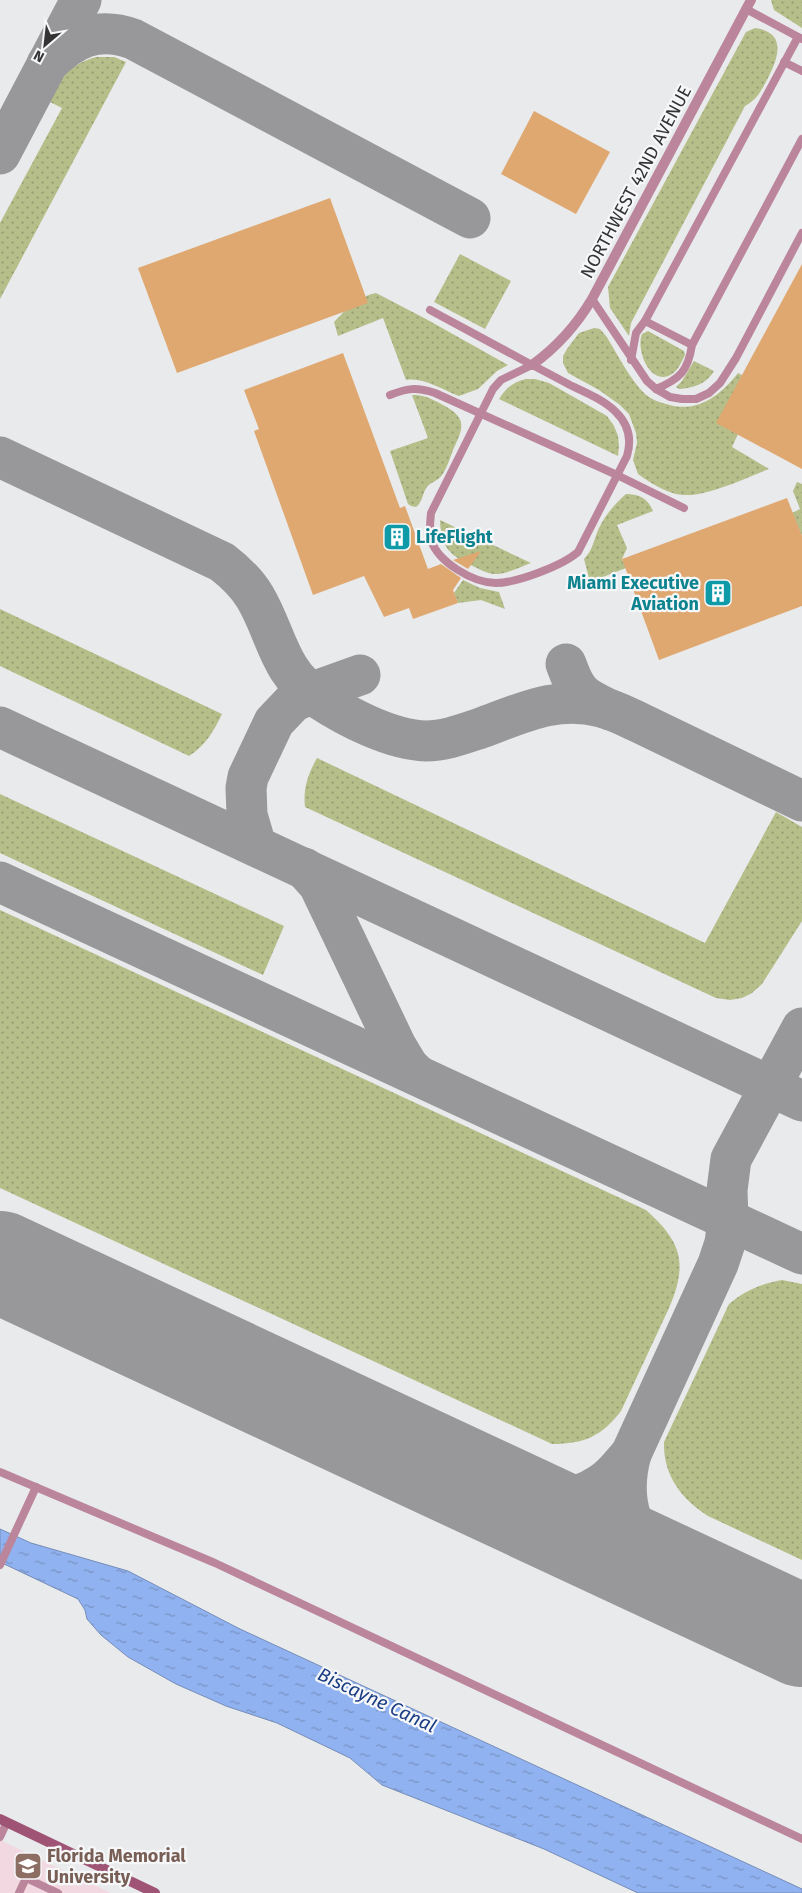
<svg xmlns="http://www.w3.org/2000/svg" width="802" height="1893" font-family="'Fira Sans',sans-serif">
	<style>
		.education { fill: #f2d8e0 }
		.grass { fill: url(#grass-dots) }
		.water { fill: url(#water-ripples); stroke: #758cb8 }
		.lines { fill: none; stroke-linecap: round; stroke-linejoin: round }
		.taxiway { stroke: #98989a; stroke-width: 41 }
		.runway { stroke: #98989a; stroke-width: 102 }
		.building { fill: #dfa871 }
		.lane { stroke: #bb869b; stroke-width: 8 }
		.street { stroke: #bb869b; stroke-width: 10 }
		.secondary { stroke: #9f5475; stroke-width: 10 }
		.labels { text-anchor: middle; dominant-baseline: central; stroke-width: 4.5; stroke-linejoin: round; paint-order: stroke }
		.street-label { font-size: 18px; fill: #343435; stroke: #f6f7f9 }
		.culture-label { font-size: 18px; font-weight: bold; fill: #0d838f; stroke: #f6f7f9; text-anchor: start }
		.education-label { font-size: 18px; font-weight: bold; fill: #785e54; stroke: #f6f7f9; text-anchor: start }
		.water-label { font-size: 19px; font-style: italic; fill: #1b3d84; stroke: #f6f7f9 }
	</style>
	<defs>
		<pattern id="grass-dots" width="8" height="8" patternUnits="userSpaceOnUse" patternTransform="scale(1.25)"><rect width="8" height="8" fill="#b6be8a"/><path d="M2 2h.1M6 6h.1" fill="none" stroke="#959b72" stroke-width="1.8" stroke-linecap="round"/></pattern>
		<pattern id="water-ripples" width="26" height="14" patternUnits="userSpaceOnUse" patternTransform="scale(1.25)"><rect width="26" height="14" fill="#91b2f0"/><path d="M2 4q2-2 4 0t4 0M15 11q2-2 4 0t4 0" fill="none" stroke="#7792c3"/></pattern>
	</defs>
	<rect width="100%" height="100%" fill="#e9eaeb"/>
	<!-- education -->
	<path class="education" d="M0 1840 111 1893H0Z"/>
	<!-- grass -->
	<g class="grass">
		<path d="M771 0H802V28L774 10Z"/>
		<path d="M755 28C786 32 779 56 769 76 762 89 758 99 745 106L631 323 629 336 610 308 608 287 746 32Z"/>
		<path d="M96 57H114L126 62 0 299V223L62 108 48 101C62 77 68 65 96 57Z"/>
		<path d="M460 254 511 281 485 329 434 302Z"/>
		<path d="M376 293 426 319 508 365 497 371 478 389 459 396C442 390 424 377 406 380L383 318 338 336 334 322C347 309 357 297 376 293Z"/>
		<path d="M594 328 600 329 606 336C617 353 630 380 645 394 651 399 658 402 666 404 697 414 720 396 738 373L742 375 738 434 732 447 769 469C744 478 702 500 676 494 666 492 647 481 638 474L633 460 637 443 636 433 629 414 620 405 599 390 568 373 563 363V356L567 349 579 333Z"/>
		<path d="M648 331 684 351 685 355C681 363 677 373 668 376 648 383 636 348 642 334Z"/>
		<path d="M694 361 714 371C706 384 694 388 679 389L676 387 682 381Z"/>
		<path d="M526 379H535L549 383 607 416 614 426 618 436 619 446 618 456 499 399C506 388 513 382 526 379Z"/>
		<path d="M412 395C424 394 434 400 445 406 468 419 463 429 453 450 450 458 447 468 442 475 438 481 431 482 427 487 422 493 423 502 416 507L411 506 408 504 390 451 428 438Z"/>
		<path d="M797 482 802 484V536L792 513 800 509 793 491Z"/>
		<path d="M626 494C640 494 648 499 653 511L617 525 627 548 622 559 626 568 590 582 584 559C593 550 594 539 599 528 606 514 615 504 626 494Z"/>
		<path d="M440 520 531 563C520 567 505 575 493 574 487 573 480 570 475 567 450 556 441 548 440 520Z"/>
		<path d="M463 580 480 588 499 592 505 609 481 600 458 603 454 593Z"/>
		<path d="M0 609 222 714C214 731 205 746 189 756L0 666Z"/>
		<path d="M317 758 705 943 776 812 802 827V921L762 984 752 993 742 998 730 1000 716 998 305 807C303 788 308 774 317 758Z"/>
		<path d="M0 794 284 926 263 975 0 853Z"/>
		<path d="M0 910 646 1210C682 1242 688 1264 669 1308L621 1411C602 1436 584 1444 552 1444L0 1188Z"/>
		<path d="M782 1280 802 1284V1560L708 1516C681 1499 663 1475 664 1442L729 1304C745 1290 761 1284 782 1280Z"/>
	</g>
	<!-- water -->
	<path class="water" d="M0 1529 31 1543 128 1571 240 1629 802 1889V1893H638L544 1849 382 1785 350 1758 277 1723 226 1706 176 1684 128 1657 101 1635 87 1619 85 1610 78 1599 0 1562Z"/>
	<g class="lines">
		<!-- taxiway -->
		<g class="taxiway">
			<path d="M47 64C73 38 97 26 133 39L470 218"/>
			<path d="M0 154 81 0"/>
			<path d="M0 457 222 562C235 572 246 582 255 597 277 634 278 672 318 698 347 717 391 740 426 741 445 741 463 734 481 728 522 713 557 695 601 707 614 710 625 716 636 721L802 801"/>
			<path d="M566 664C577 695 582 696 610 710"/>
			<path d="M0 727 802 1101"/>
			<path d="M256 846 247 815 246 788 248 777 274 722 293 702 318 690 360 675"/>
			<path d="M304 868 319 885 396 1046 408 1066 417 1075"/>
			<path d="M0 882 802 1254"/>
			<path d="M631 1454C618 1502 632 1533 663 1571"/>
			<path d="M509 1499C540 1503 573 1503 601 1484 613 1477 622 1464 631 1454L718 1264 725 1243 728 1220 727 1190 731 1159 802 1028"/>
		</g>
		<!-- runway -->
		<path class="runway" d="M0 1262 802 1636"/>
	</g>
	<!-- building -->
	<g class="building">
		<path d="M534 111 610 152 576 214 501 174Z"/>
		<path d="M330 198 368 303 177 373 138 268Z"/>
		<path d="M802 264V469L716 423Z"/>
		<path d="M343 353 400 508 405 506 428 569 441 564 461 578 453 590 458 603 413 619 409 608 384 617 364 576 313 595 254 431 259 429 244 390Z"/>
		<path d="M787 498 802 536V606L659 660 622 559Z"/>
		<path d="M481 551 468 569 453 560Z"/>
	</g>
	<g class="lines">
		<!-- lane -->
		<g class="lane">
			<path d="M746 9 802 39"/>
			<path d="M784 62 802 71"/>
			<path d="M592 299 647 381 656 389 670 397 682 399H696L709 393 720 383 736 358 802 233"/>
			<path d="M430 310 532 365"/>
			<path d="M645 321 692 345"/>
			<path d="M631 360 636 333 645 321 798 37"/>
			<path d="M532 365C544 371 557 378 570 385 600 399 639 415 627 456L578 552C562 566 516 583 496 583 473 583 438 562 431 540 429 531 430 522 431 513L493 389 501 380Z"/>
			<path d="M656 389C680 379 688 371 692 345L802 139"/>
			<path d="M390 395C408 388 416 387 435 393L617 475 684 508"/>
			<path d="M0 1472 215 1563 802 1839"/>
			<path d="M0 1565 36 1487"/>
			<path d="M0 1837 7 1822"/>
			<path d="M19 1893 26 1878 58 1893"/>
		</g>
		<!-- street -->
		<path class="street" d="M532 365C557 347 576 326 592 299L751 0"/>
		<!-- secondary -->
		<path class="secondary" d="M0 1819 155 1893"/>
	</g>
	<!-- icons -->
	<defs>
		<symbol id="building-square" viewBox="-11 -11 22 22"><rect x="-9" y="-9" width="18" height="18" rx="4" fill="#0f9aa8" stroke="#f6f7f9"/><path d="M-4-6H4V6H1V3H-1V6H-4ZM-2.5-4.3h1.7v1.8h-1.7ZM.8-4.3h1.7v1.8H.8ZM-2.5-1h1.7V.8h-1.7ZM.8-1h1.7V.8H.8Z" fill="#fff"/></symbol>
		<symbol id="university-square" viewBox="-11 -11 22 22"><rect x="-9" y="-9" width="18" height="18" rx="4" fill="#8d6e63" stroke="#f6f7f9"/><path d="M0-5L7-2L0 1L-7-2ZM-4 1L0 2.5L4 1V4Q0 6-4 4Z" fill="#fff"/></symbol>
	</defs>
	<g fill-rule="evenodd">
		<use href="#building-square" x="381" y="521" width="32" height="32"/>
		<use href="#building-square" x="702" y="577" width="32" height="32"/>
		<use href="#university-square" x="12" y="1850" width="32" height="32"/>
	</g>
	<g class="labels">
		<!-- street labels -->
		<g class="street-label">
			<text transform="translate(636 182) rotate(-62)">NORTHWEST 42ND AVENUE</text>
		</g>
		<!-- culture labels -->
		<g class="culture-label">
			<text x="416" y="537">LifeFlight</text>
			<text x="699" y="583" text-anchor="end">Miami Executive<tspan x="699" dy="21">Aviation</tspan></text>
		</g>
		<!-- education labels -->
		<g class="education-label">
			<text x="47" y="1856">Florida Memorial<tspan x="47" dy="21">University</tspan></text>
		</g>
		<!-- water labels -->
		<g class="water-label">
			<text transform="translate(377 1700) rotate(25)">Biscayne Canal</text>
		</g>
	</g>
	<!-- north arrow -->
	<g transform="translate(45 45) rotate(208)" stroke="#f6f7f9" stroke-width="4" paint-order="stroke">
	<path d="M0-4L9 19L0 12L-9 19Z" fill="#343435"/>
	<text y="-8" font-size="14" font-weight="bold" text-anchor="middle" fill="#343435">N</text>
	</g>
</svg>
